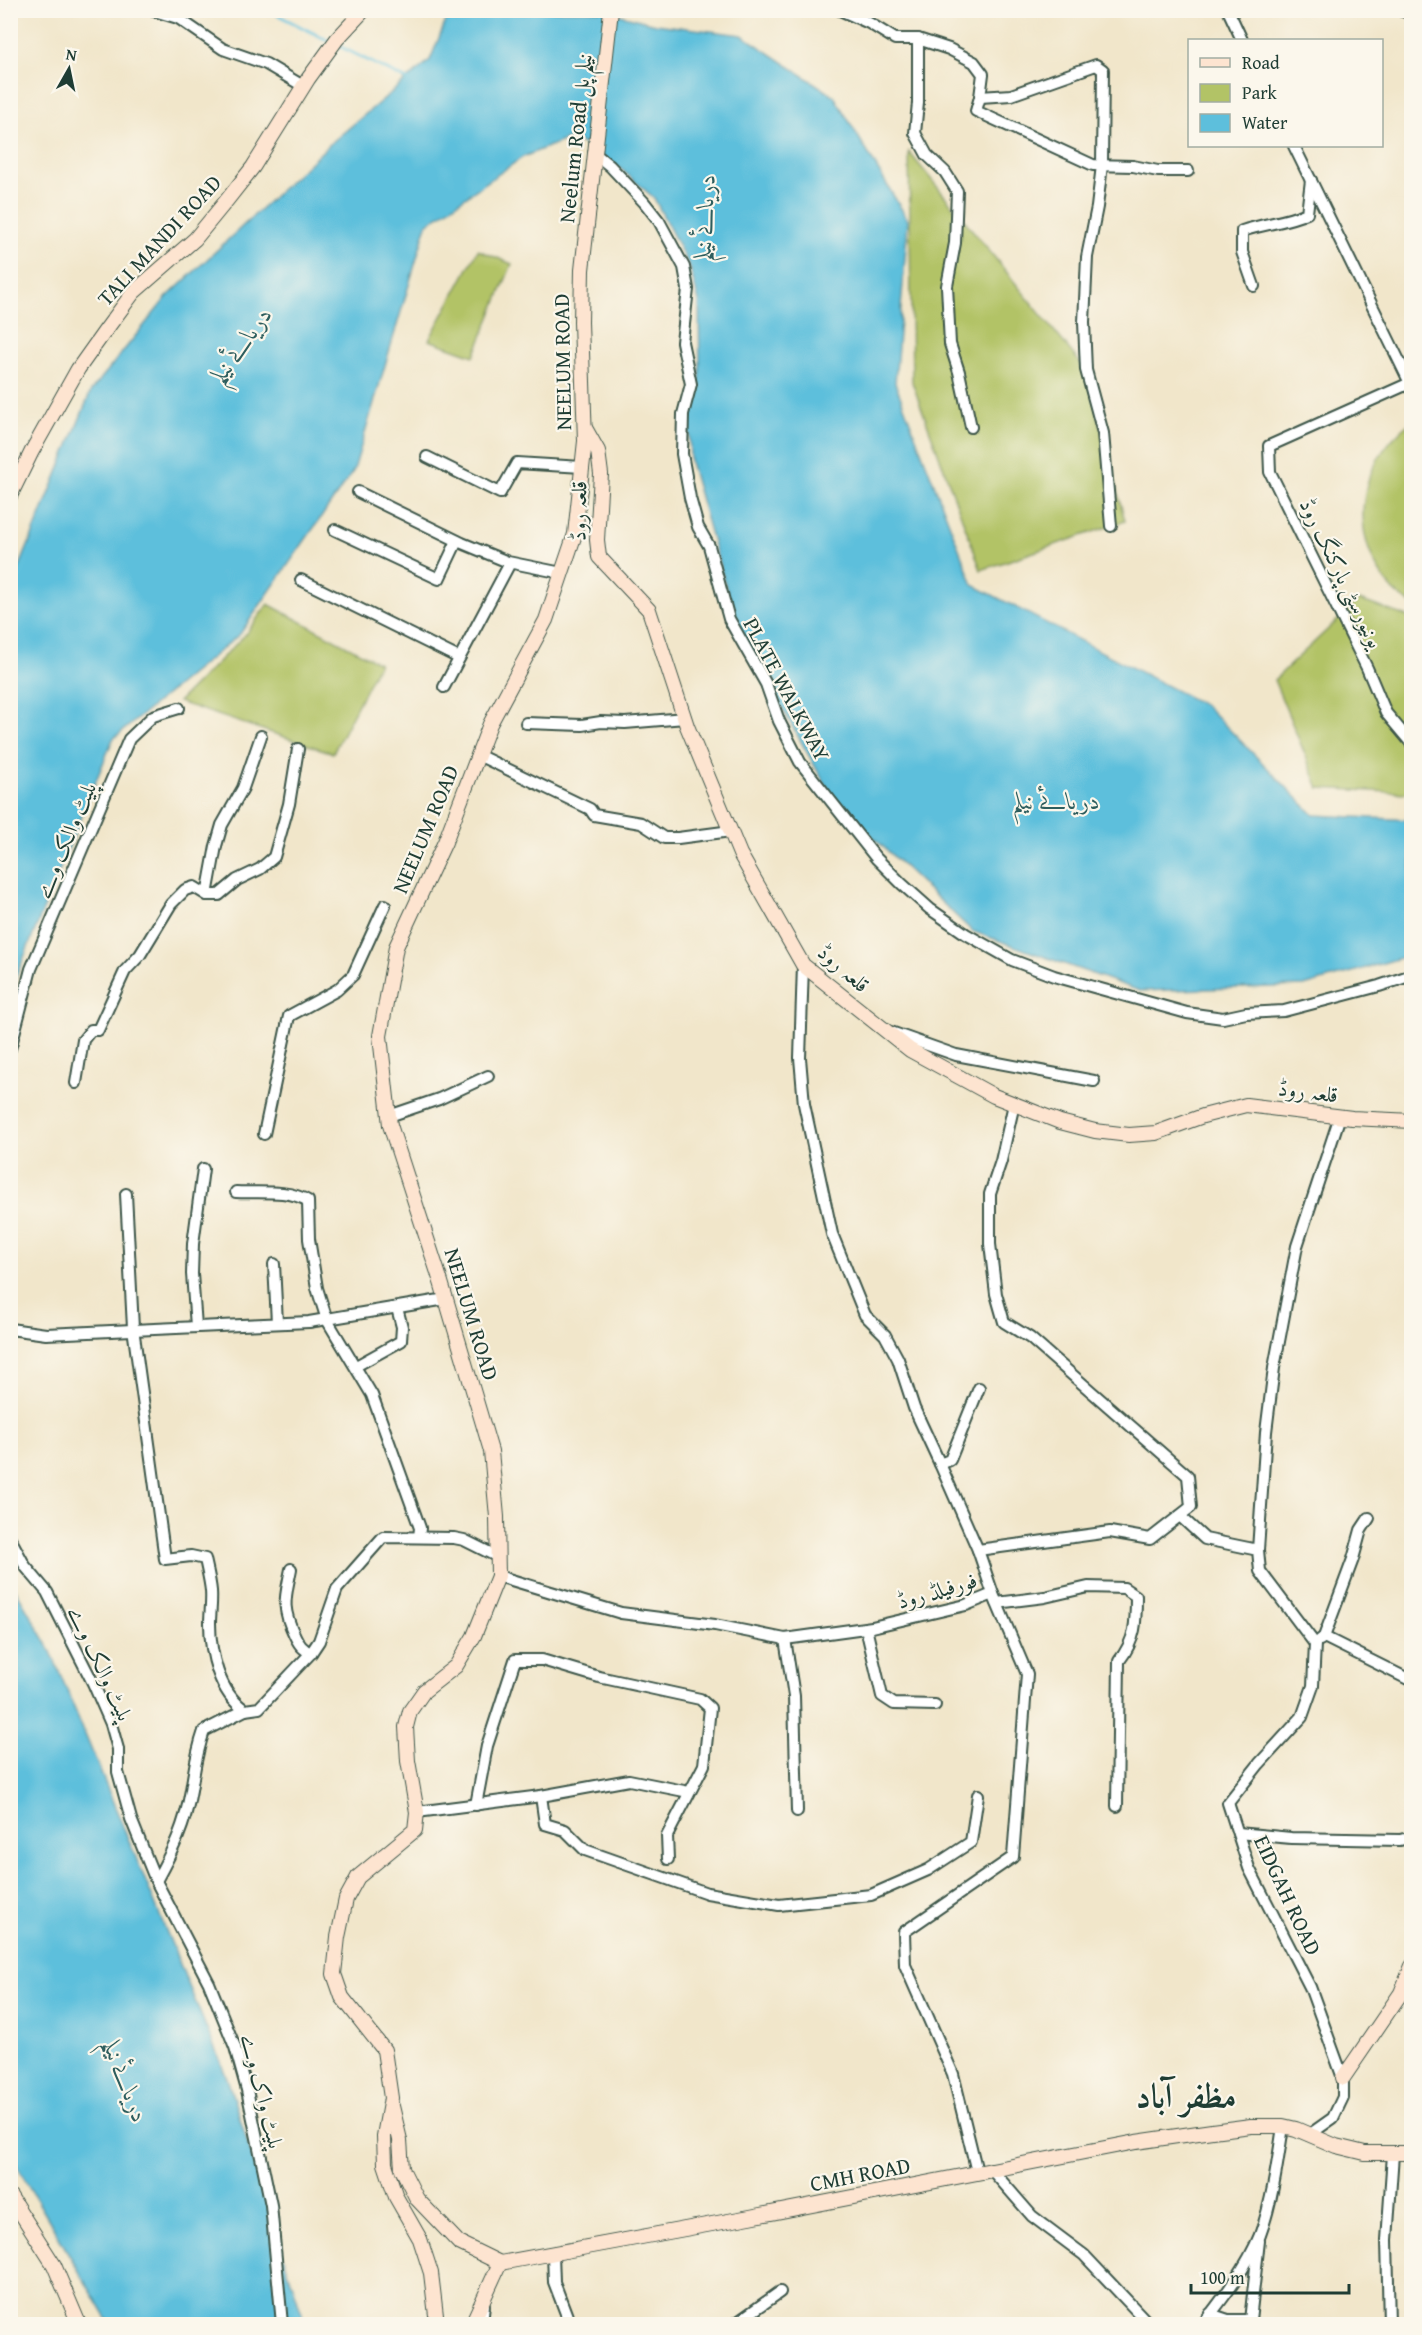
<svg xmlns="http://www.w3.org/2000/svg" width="1422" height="2335" font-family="'Gentium Book Plus',Amiri,serif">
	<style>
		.green { fill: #b2c366; stroke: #68804d; stroke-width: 1.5 }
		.water { fill: #5dbfdc; stroke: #3e7e88; stroke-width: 1.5 }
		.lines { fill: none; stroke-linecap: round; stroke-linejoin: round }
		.stream { stroke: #5dbfdc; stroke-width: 3 }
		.street-casing { stroke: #3e564a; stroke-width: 14 }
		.secondary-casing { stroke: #3e564a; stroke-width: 16 }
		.street { stroke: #fff; stroke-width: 10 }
		.secondary { stroke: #fde4d0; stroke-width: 14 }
		.labels { text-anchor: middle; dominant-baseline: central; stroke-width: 4.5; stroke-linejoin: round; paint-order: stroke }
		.street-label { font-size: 22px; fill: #1f3d34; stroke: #fbf7ec }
		.water-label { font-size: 24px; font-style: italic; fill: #2e5e5e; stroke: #fbf7ec }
		.town-label { font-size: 34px; font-weight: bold; fill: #1f3d34; stroke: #fbf7ec }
	</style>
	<rect width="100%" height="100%" fill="#fbf7ec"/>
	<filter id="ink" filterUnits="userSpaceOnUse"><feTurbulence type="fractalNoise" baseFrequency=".0167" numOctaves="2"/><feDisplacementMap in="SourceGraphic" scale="12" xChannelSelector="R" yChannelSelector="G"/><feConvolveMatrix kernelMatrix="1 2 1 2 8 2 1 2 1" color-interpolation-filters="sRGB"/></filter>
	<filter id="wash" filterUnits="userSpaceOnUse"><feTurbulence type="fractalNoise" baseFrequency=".008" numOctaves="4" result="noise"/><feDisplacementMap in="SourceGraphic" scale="24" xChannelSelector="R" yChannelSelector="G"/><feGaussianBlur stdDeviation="1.35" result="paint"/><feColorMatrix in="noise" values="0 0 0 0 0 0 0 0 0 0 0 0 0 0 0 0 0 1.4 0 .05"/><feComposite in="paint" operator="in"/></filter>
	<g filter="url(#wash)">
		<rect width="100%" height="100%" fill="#f1e6ca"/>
		<!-- green -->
		<g class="green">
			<path d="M909 152 1086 370 1125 521 981 570 912 382Z"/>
			<path d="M478 250 512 264 474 356 429 340Z"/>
			<path d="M1411 422V604C1406 600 1398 595 1393 590 1346 538 1356 463 1411 422Z"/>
			<path d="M1359 600 1411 618V791L1407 793 1319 788 1274 680Z"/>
			<path d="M268 604 379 663 333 753 178 702 244 636Z"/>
		</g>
		<!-- water -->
		<g class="water">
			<path d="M450 11H606L655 24 742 35 834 96 908 220 895 383 973 585 1206 706 1314 815 1411 820V955L1304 986 1140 991 972 931 834 800 738 630 690 462 689 421 700 376 699 302 690 268 654 198 621 169 572 137 523 157 427 224 354 470 240 634 113 739 11 989V588L91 391 167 297 331 143 430 60Z"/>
			<path d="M10 1580 49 1647 227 2078 305 2324H110L11 2156Z"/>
		</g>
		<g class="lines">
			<!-- stream -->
			<g class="stream">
				<path d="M268 10 331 42"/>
				<path d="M337 45 409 81"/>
			</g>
		</g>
	</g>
	<g filter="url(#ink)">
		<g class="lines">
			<defs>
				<g id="street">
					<path d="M151 10 178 18 223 49 266 64 303 86"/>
					<path d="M840 10 869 23 895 39H918L949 49 974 62 983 74 980 97 976 111 1093 165 1133 166 1158 171H1188"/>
					<path d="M1228 10 1242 40"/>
					<path d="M1400 10 1412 14"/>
					<path d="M918 39V103L915 133 927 155 945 172 957 191 955 243 947 286 950 344 959 372 971 427"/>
					<path d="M980 97 1011 95 1096 65 1103 70 1102 165 1097 207 1087 257 1084 322 1086 370 1103 433 1111 526"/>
					<path d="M1294 146 1410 383 1269 446 1270 472 1367 668 1386 713 1412 744"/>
					<path d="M594 153 610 166 644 202 659 221 684 267 688 289 682 342 691 384 683 414 682 454 690 498 698 527 709 546 729 619 766 684 779 721 800 762 876 858 902 884 930 909 966 934 1012 960 1054 976 1187 1013 1223 1018 1246 1013 1284 1011 1379 986 1412 975"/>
					<path d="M1254 286 1242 252V231C1265 223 1284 223 1307 213L1311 180"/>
					<path d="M427 457 500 493 517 463 582 467"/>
					<path d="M358 492 462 543 508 562 562 573"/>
					<path d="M335 530 439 579 457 541"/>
					<path d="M301 580 459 658"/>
					<path d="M444 687 510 563"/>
					<path d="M526 723 582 725 601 722 625 723 685 718"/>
					<path d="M478 755 590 809 594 815 641 823 664 838H678L731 831"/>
					<path d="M207 895 216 846 222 825 243 788 261 736"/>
					<path d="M803 965 800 1058 804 1104 832 1234 865 1315 885 1335 898 1359 914 1408 940 1464"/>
					<path d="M891 1032 956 1055 1094 1081"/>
					<path d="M10 1049 31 969 129 739 153 716 179 708"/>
					<path d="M76 1083 83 1040 91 1030H98L125 971 140 955 171 904 185 890 194 887 207 895H219L237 880 260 869 274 857 289 804 298 749"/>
					<path d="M389 1116 439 1099 488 1076"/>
					<path d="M264 1134 289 1016 337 990 353 975 385 905"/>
					<path d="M236 1192C259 1193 289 1189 308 1201L309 1239 317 1288 327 1320 372 1395 420 1528 419 1537"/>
					<path d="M126 1194 133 1328 165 1559 191 1556 205 1559C207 1569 210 1580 211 1591 212 1602 210 1613 210 1623 210 1653 219 1693 245 1710L259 1708 311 1653"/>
					<path d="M274 1264 277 1323"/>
					<path d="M196 1326 192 1274 193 1244 203 1169"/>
					<path d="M10 1329 46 1334 309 1322 446 1299"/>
					<path d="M356 1366 401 1341 402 1327 397 1308"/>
					<path d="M1180 1516 1205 1539 1258 1550 1260 1571 1315 1644"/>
					<path d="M10 1538 25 1566 47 1592 93 1683 111 1724 118 1749V1772L131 1819 156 1881 209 1983 235 2047 247 2090 271 2205 282 2324"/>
					<path d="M978 1550 940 1464 950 1460 979 1388"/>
					<path d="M1258 1550 1266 1432 1274 1368 1297 1246 1340 1116"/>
					<path d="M291 1569C285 1599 281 1607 295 1636 299 1644 302 1649 311 1653L319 1641 337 1589 383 1537 454 1538 464 1540 498 1557"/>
					<path d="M498 1576 621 1613 715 1625 785 1639 872 1627 966 1605 993 1594 978 1550 1110 1532 1150 1539 1191 1507 1188 1476 1030 1338 1004 1322 996 1294 990 1244V1194L1001 1161 1014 1104"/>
					<path d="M997 1603 1045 1597 1088 1587 1124 1588 1136 1596C1136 1623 1136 1639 1119 1661L1117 1806"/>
					<path d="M866 1628 882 1696 894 1704 935 1705"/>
					<path d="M1324 1637 1353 1559 1361 1530 1369 1518"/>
					<path d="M785 1639 794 1696 797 1811"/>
					<path d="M1320 1640 1324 1637 1412 1681"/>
					<path d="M541 1796 545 1824 565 1830 585 1850 707 1893 779 1905 871 1895 928 1870 971 1842 978 1795"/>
					<path d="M476 1805 487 1746 515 1660H542L599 1677 700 1699 710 1708 704 1765 667 1836 668 1859"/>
					<path d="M417 1812 541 1796 629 1780 689 1792"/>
					<path d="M1238 1833 1291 1838 1400 1840 1412 1837"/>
					<path d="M156 1881C173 1850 185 1826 191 1790 195 1767 196 1754 204 1731L245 1710"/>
					<path d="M1309 2135 1333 2118 1343 2097V2078L1310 1987 1249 1868 1228 1803 1259 1764 1302 1717 1313 1686 1315 1644"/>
					<path d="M991 2169 1032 2216 1084 2255 1149 2324"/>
					<path d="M977 2172 953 2074 905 1965 904 1932 1013 1857 1027 1674 993 1594"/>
					<path d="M553 2253 554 2282 570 2324"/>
					<path d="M1210 2314 1228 2320H1250L1259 2241"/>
					<path d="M482 2324 484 2305"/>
					<path d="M735 2324 780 2292"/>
					<path d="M1203 2324C1224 2297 1247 2267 1260 2235 1272 2203 1278 2160 1283 2126"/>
					<path d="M1389 2324 1387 2240 1393 2154"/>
				</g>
				<g id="secondary">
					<path d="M585 428 598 451 601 474 597 540 599 557 649 610 687 726 740 854 803 965 910 1050 994 1096 1060 1122 1095 1131 1129 1135 1156 1133 1203 1116 1246 1105 1352 1118 1412 1121"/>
					<path d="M10 496 32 451 78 369 105 331 133 293 195 239 227 200 253 167 308 79 337 39 364 10"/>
					<path d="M1343 2078 1401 1993 1412 1966"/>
					<path d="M392 2106 400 2140 402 2169 417 2199 459 2243 500 2263"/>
					<path d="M10 2196 54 2265 79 2324"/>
					<path d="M500 2263 750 2217 1136 2142 1212 2131 1251 2126H1283L1296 2129 1336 2146 1365 2153H1412"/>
					<path d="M437 2324 431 2273 420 2239 396 2197 385 2164 384 2136 391 2098 384 2050 342 1997 334 1974 338 1937 346 1899 358 1877 415 1830 417 1812 408 1761 406 1727 410 1711 424 1691 456 1666 474 1636 498 1576 497 1517 491 1451 441 1282 390 1125 380 1036 396 947 445 842 490 724 546 620 575 534 585 441 581 322 582 270 611 10"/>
					<path d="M472 2324 500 2263"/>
				</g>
			</defs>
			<!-- street casing -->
			<use href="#street" class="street-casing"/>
			<!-- secondary casing -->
			<use href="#secondary" class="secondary-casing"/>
			<!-- street -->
			<use href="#street" class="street"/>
			<!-- secondary -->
			<use href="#secondary" class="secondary"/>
		</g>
	</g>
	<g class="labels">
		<!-- street labels -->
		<g class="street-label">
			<text transform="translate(575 138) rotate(-84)">Neelum Road نیلم پل</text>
			<text transform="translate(159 240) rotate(-47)">TALI MANDI ROAD</text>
			<text transform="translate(562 362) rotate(-91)">NEELUM ROAD</text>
			<text transform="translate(578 511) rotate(-89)">قلعہ روڈ</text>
			<text transform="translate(1342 573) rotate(64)">یونیورسٹی پارکنگ روڈ</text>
			<text transform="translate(787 689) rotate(62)">PLATE WALKWAY</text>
			<text transform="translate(425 829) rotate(-67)">NEELUM ROAD</text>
			<text transform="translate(65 840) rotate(-67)">پلیٹ والک وے</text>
			<text transform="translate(844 968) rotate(41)">قلعہ روڈ</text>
			<text transform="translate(1308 1091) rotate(7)">قلعہ روڈ</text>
			<text transform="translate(472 1314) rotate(73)">NEELUM ROAD</text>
			<text transform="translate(937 1590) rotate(-16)">فورفیلڈ روڈ</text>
			<text transform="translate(101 1663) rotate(65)">پلیٹ والک وے</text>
			<text transform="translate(1288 1895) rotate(65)">EIDGAH ROAD</text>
			<text transform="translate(263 2091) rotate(76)">پلیٹ واک وے</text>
			<text transform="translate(860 2174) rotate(-11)">CMH ROAD</text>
		</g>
		<!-- water labels -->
		<g class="water-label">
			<text transform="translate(704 218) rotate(-87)">دریائے نیلم</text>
			<text transform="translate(240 345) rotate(-54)">دریائے نیلم</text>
			<text x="1056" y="800">دریائے نیلم</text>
			<text transform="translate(126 2080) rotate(69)">دریائے نیلم</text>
		</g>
		<!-- town labels -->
		<g class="town-label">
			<text x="1186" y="2094">مظفر آباد</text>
		</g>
	</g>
	<!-- margin -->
	<rect width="1422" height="2335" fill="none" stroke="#fbf7ec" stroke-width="36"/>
	<!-- legend -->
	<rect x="1188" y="39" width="195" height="108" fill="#fbf7ec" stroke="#a3ada2" stroke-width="1.5"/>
	<rect x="1200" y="58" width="30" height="9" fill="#fde4d0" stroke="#a3ada2" stroke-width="1.5"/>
	<text x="1242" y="69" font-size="18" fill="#1f3d34">Road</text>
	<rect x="1200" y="84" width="30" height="18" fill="#b2c366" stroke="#a3ada2" stroke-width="1.5"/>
	<text x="1242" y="99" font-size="18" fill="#1f3d34">Park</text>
	<rect x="1200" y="114" width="30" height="18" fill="#5dbfdc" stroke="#a3ada2" stroke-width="1.5"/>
	<text x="1242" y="129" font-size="18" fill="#1f3d34">Water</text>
	<!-- north arrow -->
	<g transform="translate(69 69) rotate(9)" stroke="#fbf7ec" stroke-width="4.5" paint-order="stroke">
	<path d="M0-4.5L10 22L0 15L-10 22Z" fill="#1f3d34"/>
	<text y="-9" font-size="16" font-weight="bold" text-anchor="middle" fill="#1f3d34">N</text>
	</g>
	<!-- scale -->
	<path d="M1191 2284v9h158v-9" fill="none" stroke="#1f3d34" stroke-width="3"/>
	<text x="1200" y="2284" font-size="18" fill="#1f3d34" stroke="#fbf7ec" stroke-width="4.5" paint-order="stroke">100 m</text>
</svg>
